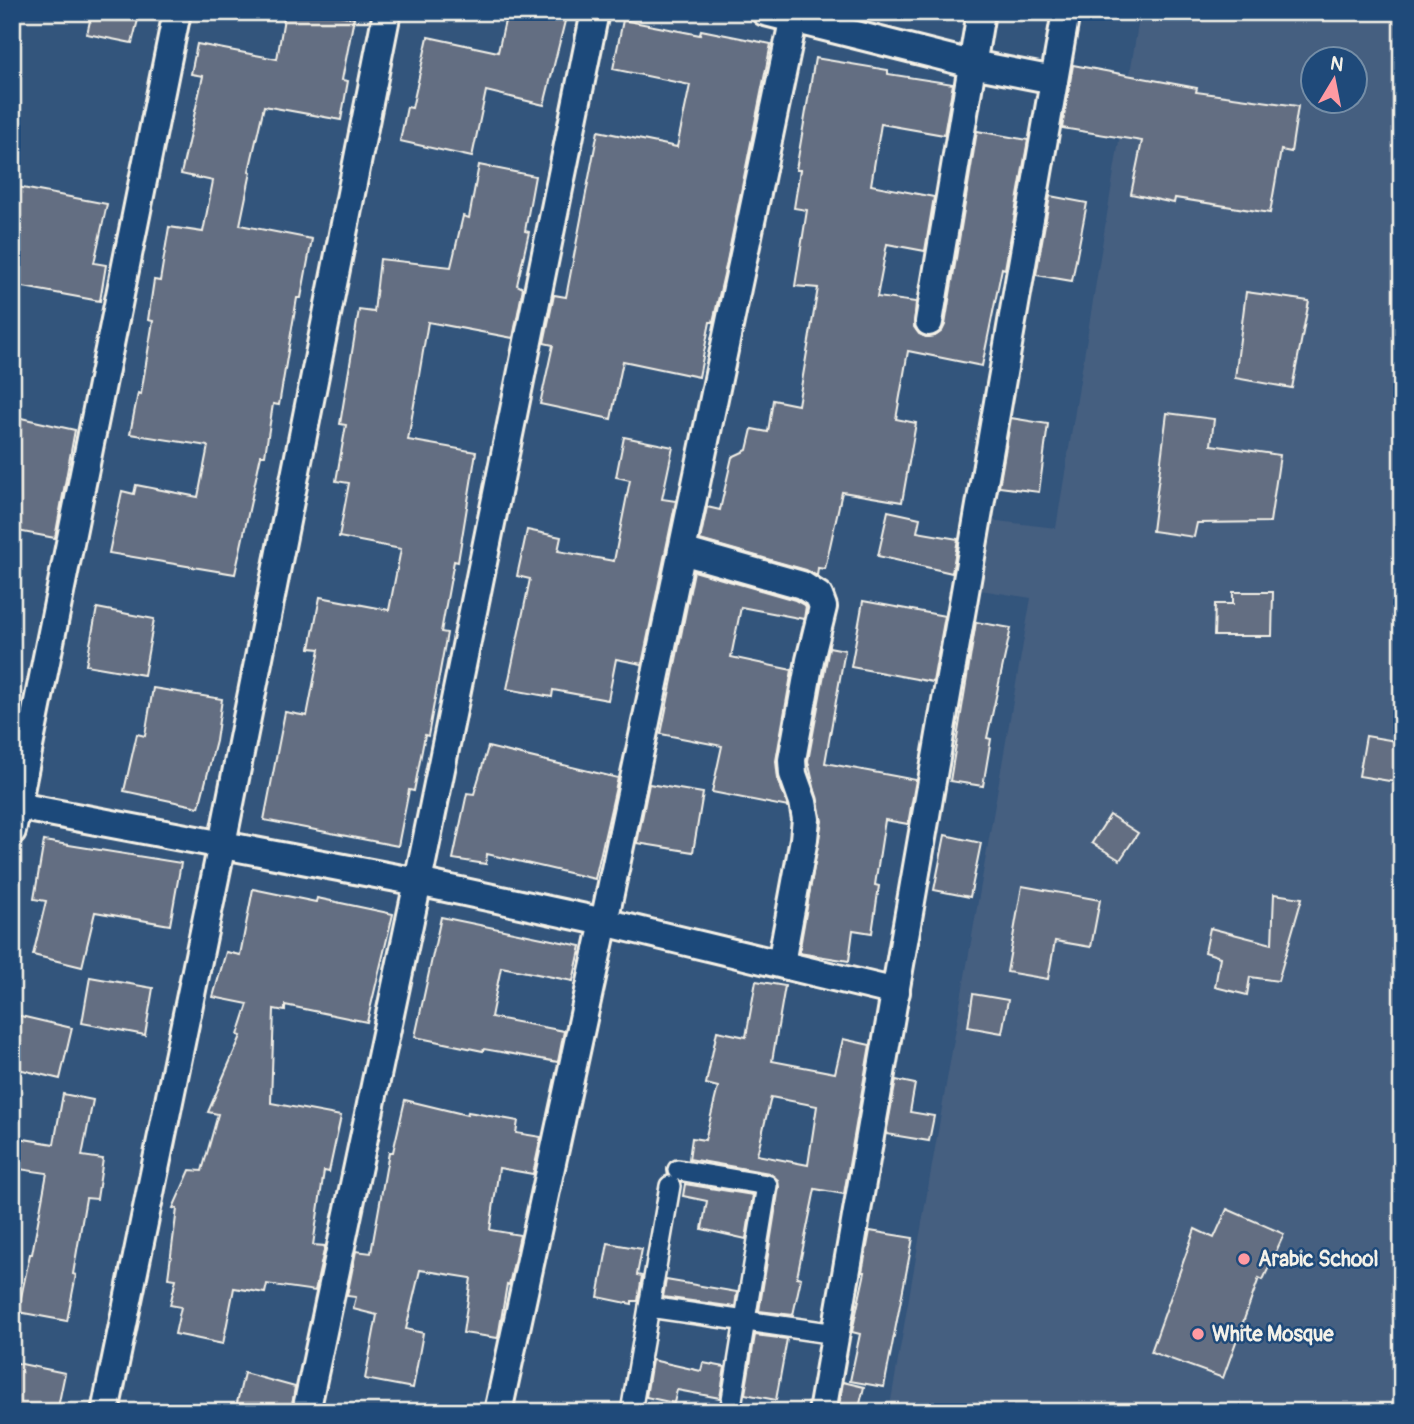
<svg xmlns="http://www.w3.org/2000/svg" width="1414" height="1424" font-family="Pangolin,sans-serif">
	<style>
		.built { fill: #455f80; fill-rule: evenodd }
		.building { fill: #636e82; stroke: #f4f1e8; stroke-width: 2; fill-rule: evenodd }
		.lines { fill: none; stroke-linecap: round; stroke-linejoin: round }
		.pedestrian-casing { stroke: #f4f1e8; stroke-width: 24 }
		.minor-casing { stroke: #f4f1e8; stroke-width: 32 }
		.pedestrian { stroke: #1f4a7a; stroke-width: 19 }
		.minor { stroke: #1f4a7a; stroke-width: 26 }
		.poi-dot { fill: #ff9aa2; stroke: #1f4a7a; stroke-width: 2.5 }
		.labels { text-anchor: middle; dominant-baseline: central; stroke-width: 5; stroke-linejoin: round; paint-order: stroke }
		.poi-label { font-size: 21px; font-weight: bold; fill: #f4f1e8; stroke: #1f4a7a; text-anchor: start }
	</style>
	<rect width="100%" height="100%" fill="#33557c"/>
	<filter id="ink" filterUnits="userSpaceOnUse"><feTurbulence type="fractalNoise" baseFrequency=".0143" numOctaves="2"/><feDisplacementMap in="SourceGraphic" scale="14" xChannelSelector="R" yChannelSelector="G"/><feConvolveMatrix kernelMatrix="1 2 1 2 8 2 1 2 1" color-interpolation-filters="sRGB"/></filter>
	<g filter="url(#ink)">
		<!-- built -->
		<path class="built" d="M1140 12H1402V1412H889L1031 598 974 589 989 520 1056 528ZM1312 60H1354V102H1312Z"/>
		<!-- building -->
		<g class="building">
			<path d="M92 12H140L132 43 87 34Z"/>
			<path d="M285 12H324L354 18 342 80 348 81 341 120 264 106 249 171 251 172 240 225 312 239 301 298H297L279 405 273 404 265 455H261L235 574 109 553 122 491 134 494 136 485 198 497 208 446 130 434 138 393 141 394 153 321 148 320 154 280 160 281 169 227 203 232 213 181 181 174 203 76 191 74 197 44 277 59Z"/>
			<path d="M507 12H548L566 17 544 105 486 91 472 157 400 141 407 107 412 108 428 37 498 52Z"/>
			<path d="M623 20 700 35 701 30 771 44 726 266 713 322H710L699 377 623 361 611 419 540 404 553 345 544 343 554 295 566 297 598 131 677 147 690 85 613 69Z"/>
			<path d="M815 58 888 70V74L953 84 944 135 881 124 871 185 934 197 925 251 887 244 877 297 916 302 914 327 919 334 926 337 935 336 942 331 945 325 977 131 1028 140 1005 269 1002 268 982 366 908 351 896 419 916 423 902 502 842 492 825 569 818 568 817 576 806 570 700 540 707 507 720 510 732 457 747 450 752 429 768 432 773 400 798 405 818 288 795 286 807 210 794 208 800 170H796Z"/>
			<path d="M1073 65 1197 88 1196 92 1298 106 1291 152 1281 150 1270 213 1175 198 1174 203 1131 194 1142 141 1062 128Z"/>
			<path d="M479 165 535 176 525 231 529 232 517 285 523 288 513 338 428 322 408 440 476 452 458 562 454 561 441 632 447 633 428 736 425 735 414 791 409 790 398 846 264 820 285 712 307 716 320 649 310 648 320 597 389 610 401 549 339 537 349 483 336 481 346 425 340 424 359 310 374 312 380 259 451 267 463 216 469 218Z"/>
			<path d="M12 186 107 204 94 263 106 265 100 301 12 285Z"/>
			<path d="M1050 196 1087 203 1072 281 1036 275Z"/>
			<path d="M1246 292 1309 301 1292 388 1235 378Z"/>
			<path d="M1167 413 1214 419 1211 445 1280 455 1270 522 1197 523 1194 537 1152 531Z"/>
			<path d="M12 416 75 430 55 538 12 530Z"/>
			<path d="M1011 418 1048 424 1039 492 999 487Z"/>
			<path d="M624 437 673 447 662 499 676 501 642 664 616 659 608 700 553 690 552 697 507 689 530 579 517 576 527 530 561 537 558 551 614 561 630 480 616 477Z"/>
			<path d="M888 511 920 518 917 532 958 539 952 573 878 556Z"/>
			<path d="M694 571 795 600 806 606 804 619 741 607 731 657 792 670 776 761 778 779 788 807 712 792 722 746 661 734Z"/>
			<path d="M1233 592H1273L1272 636H1214L1215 604H1233Z"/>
			<path d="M863 601 945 616 933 682 851 667Z"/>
			<path d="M97 608 154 619 144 675 86 665Z"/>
			<path d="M976 622 1011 628 987 738 991 739 983 786 950 781Z"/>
			<path d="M829 647 845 650 825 763 916 780 908 824 885 820 875 885 879 886 872 933 853 930 849 961 799 953 822 821 808 761Z"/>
			<path d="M153 688 222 699 216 741 199 807 124 791 137 734 145 736Z"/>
			<path d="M1366 736 1402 742V783L1359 776Z"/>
			<path d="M488 747 618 778 595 879 487 854 486 864 453 859 467 793 474 794Z"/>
			<path d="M649 784 703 793 693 852 637 843Z"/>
			<path d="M1110 815 1138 833 1120 860 1092 843Z"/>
			<path d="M945 835 981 843 970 897 934 890Z"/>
			<path d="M44 841 181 863 170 925 95 912 82 967 33 955 46 901 34 899Z"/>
			<path d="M1022 886 1100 900 1091 947 1055 941 1048 979 1007 972Z"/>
			<path d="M253 889 316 902 317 898 393 914 367 1022 285 1005V1011L274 1009 271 1103 341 1116 329 1172 324 1171 313 1245 325 1246 315 1291 267 1284 265 1293 234 1288 223 1344 175 1334 181 1307 170 1305 176 1279 168 1278 177 1209 173 1208 190 1170 202 1171 218 1114 208 1112 241 1036 238 1035 248 1004 213 997 226 952 240 955Z"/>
			<path d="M1274 894 1302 898 1278 981 1250 977 1247 995 1215 987 1220 957 1205 952 1210 928 1272 944Z"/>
			<path d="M441 917 581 946 573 981 501 967 491 1017 564 1031 558 1062 484 1049 483 1051 415 1037Z"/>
			<path d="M90 977 153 988 145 1035 82 1023Z"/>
			<path d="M756 981 785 986 772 1061 835 1073 843 1039 870 1045 844 1194 815 1189 797 1277 801 1278 793 1315 759 1311 779 1187 778 1180 769 1173 689 1159 692 1138 705 1140 718 1087 706 1084 717 1031 746 1037ZM771 1097 817 1106 808 1165 757 1155Z"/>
			<path d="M973 994 1008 1000 1002 1033 968 1027Z"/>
			<path d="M12 1014 72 1028 60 1079 14 1068 20 1043 12 1041Z"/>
			<path d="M896 1080 915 1084 910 1112 934 1116 929 1141 886 1134Z"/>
			<path d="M63 1094 93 1100 82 1156 103 1159 97 1199 86 1198 73 1274 76 1275 67 1321 18 1312 30 1254H32L47 1173 12 1168V1137L54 1144Z"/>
			<path d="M405 1100 467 1115 468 1112 518 1121 516 1133 541 1137 533 1174 499 1168 490 1230 520 1235 509 1285 507 1284 498 1338 463 1333 471 1278 420 1270 406 1329 423 1333 413 1388 365 1379 377 1315 353 1309 356 1297 347 1296 356 1251 371 1253 389 1152H393Z"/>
			<path d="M685 1184 753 1195 746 1239 702 1229 707 1201 683 1196Z"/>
			<path d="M1227 1209 1284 1234 1263 1280 1259 1278 1223 1378 1151 1352 1195 1229 1214 1238Z"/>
			<path d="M870 1231 913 1238 884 1387 850 1381 860 1334 852 1332 865 1272H862Z"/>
			<path d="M608 1243 642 1249 637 1275 642 1276 638 1301H632V1304L598 1297Z"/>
			<path d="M666 1280 737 1292 735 1307 663 1297Z"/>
			<path d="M755 1335 787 1339 776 1400 745 1394Z"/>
			<path d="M652 1360 701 1371 703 1363 725 1367 720 1398 677 1390 674 1403 646 1397Z"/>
			<path d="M12 1362 65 1373 57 1412H12Z"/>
			<path d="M244 1373 295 1387 291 1412H256L236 1407Z"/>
			<path d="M843 1382 864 1387 858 1412H838Z"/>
		</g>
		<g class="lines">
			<defs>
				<g id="pedestrian">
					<path d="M678 1170 767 1185 730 1412"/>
					<path d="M670 1186 649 1307 836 1334"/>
					<path d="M631 1412 649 1307"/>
				</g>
				<g id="minor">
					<path d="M765 12 972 64 1054 80"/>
					<path d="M929 322 981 12"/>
					<path d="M682 551 802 585 819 596 823 607 810 660 792 760 793 774 803 802 806 819 804 839 781 963"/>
					<path d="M12 805 418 882 604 922 896 992"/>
					<path d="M12 831 177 12"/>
					<path d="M105 1412 222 844 387 12"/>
					<path d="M306 1412 418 882 595 12"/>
					<path d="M498 1412 604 922 795 12"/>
					<path d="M822 1412 1066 12"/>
				</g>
			</defs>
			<!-- pedestrian casing -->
			<use href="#pedestrian" class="pedestrian-casing"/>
			<!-- minor casing -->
			<use href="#minor" class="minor-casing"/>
			<!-- pedestrian -->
			<use href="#pedestrian" class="pedestrian"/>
			<!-- minor -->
			<use href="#minor" class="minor"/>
		</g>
	</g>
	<!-- markers -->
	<g class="poi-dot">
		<circle cx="1244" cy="1259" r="7"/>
		<circle cx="1198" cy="1334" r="7"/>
	</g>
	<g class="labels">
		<!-- poi labels -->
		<g class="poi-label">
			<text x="1258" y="1259">Arabic School</text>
			<text x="1212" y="1334">White Mosque</text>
		</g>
	</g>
	<!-- margin -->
	<rect width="1414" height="1424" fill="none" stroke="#1f4a7a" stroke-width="42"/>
	<rect x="21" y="21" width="1372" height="1382" fill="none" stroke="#f4f1e8" stroke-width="2.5" filter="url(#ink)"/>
	<!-- north arrow -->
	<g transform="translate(1334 80) rotate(10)"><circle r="33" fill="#1f4a7a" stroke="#748da6" stroke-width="2"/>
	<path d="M0-5L12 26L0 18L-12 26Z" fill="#ff9aa2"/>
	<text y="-10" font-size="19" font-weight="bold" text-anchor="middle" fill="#f4f1e8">N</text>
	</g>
</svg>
